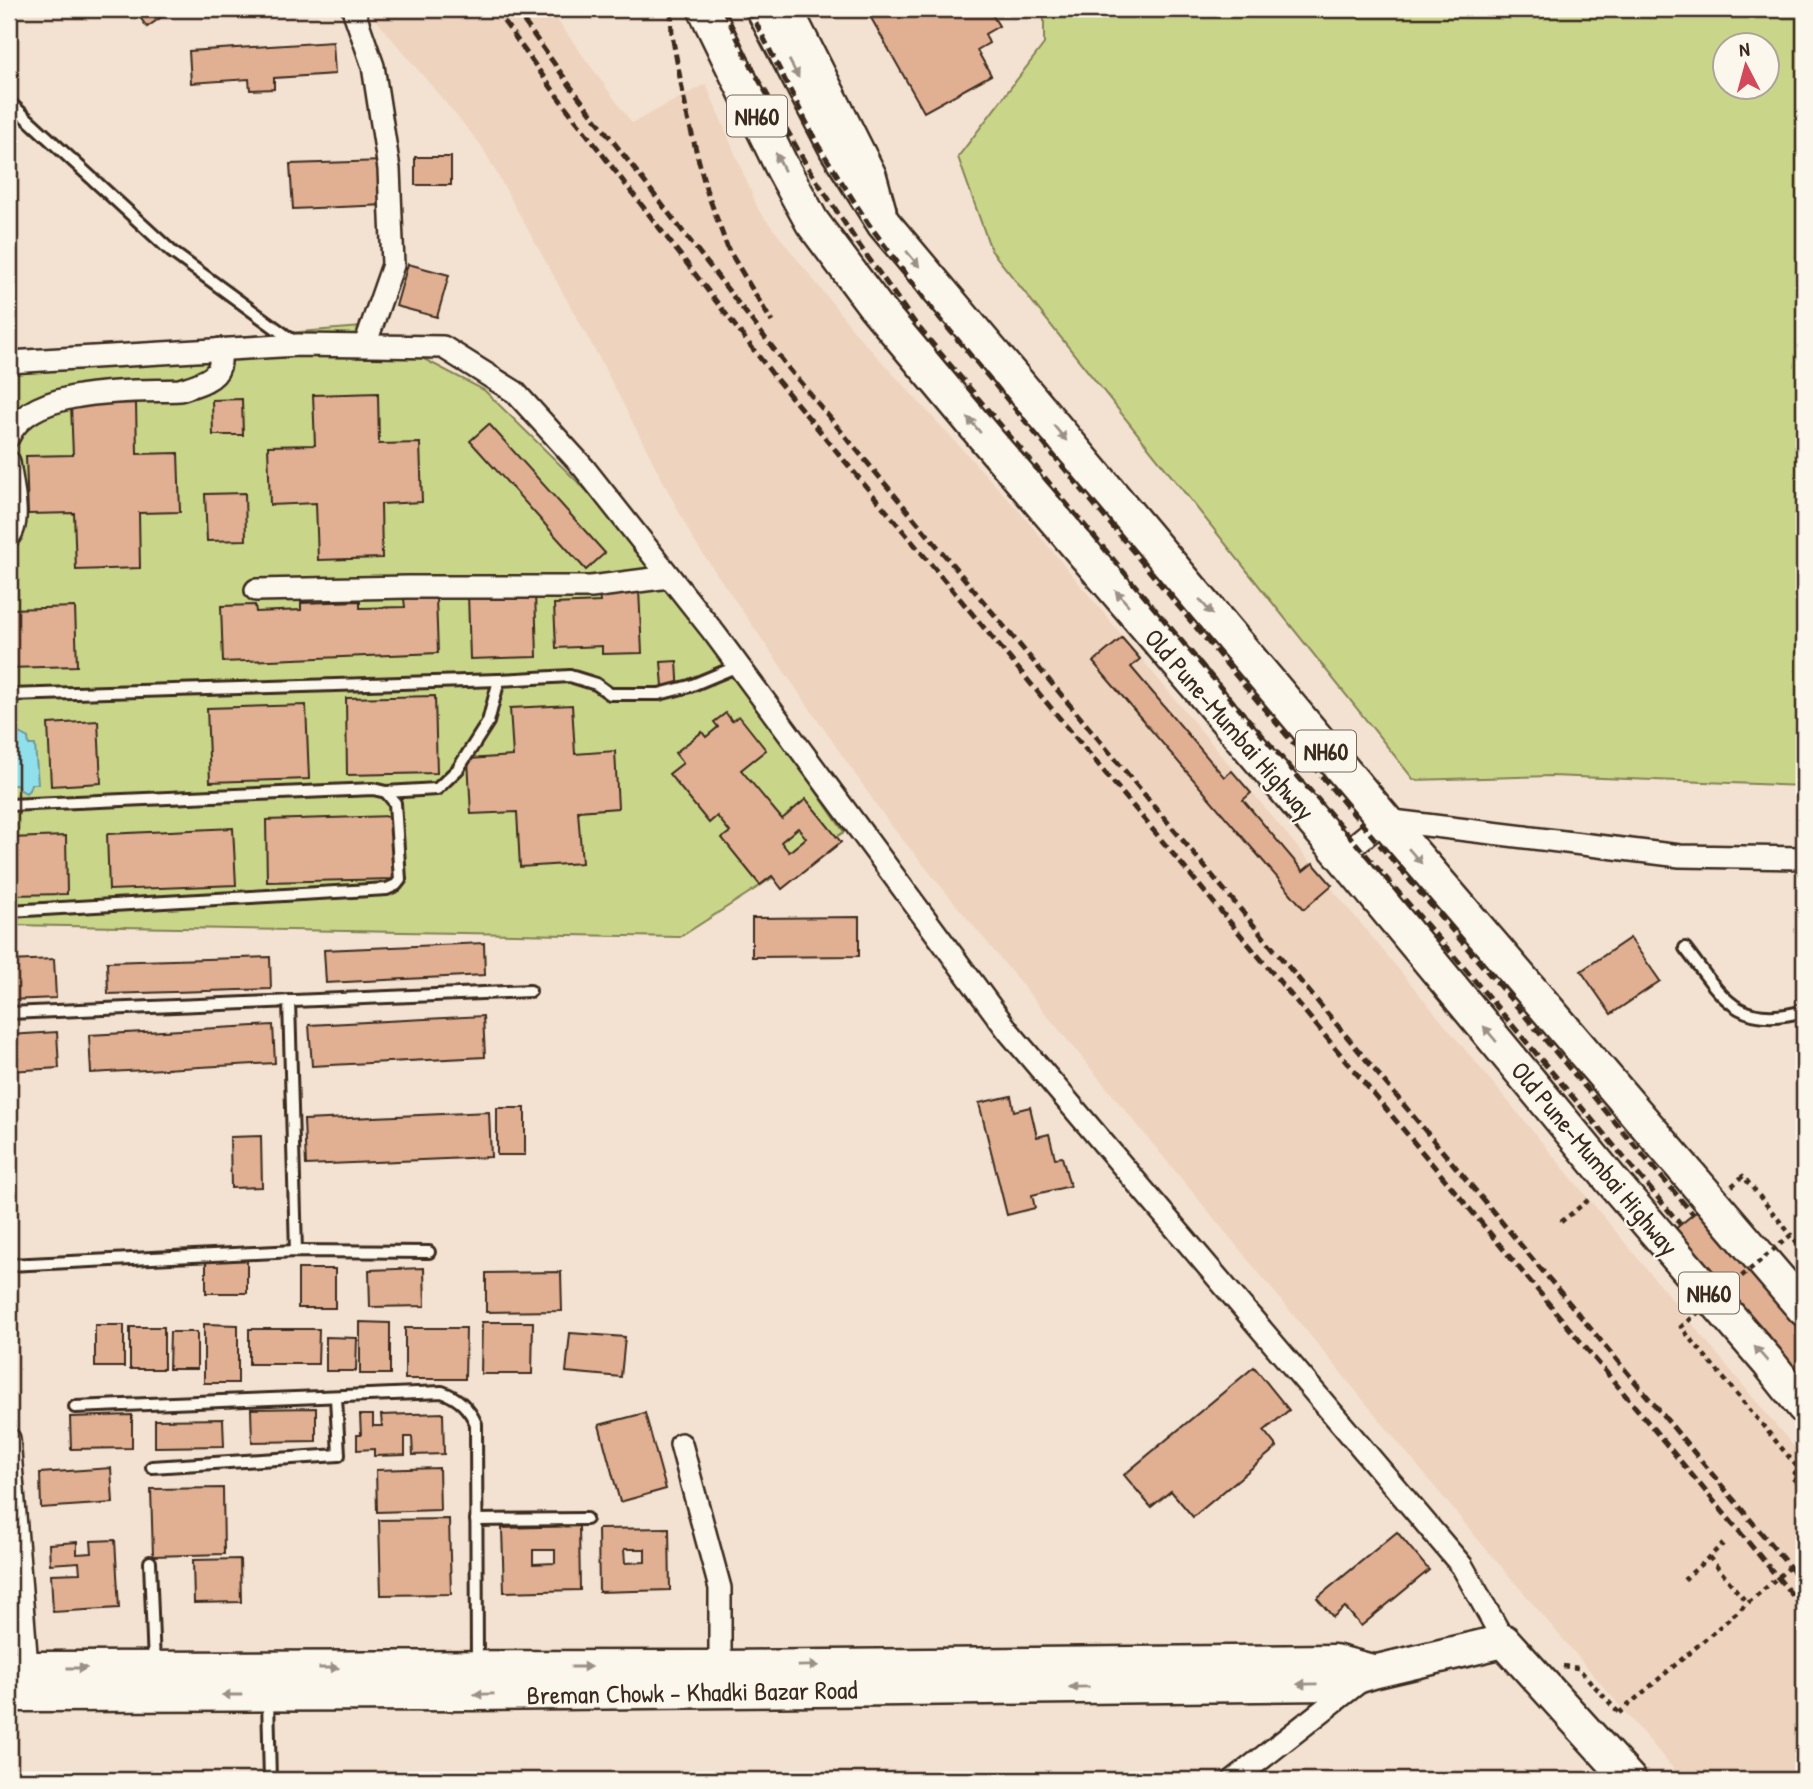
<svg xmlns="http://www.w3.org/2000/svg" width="1813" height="1789" font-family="'Patrick Hand',sans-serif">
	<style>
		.built { fill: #eed3be }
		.green { fill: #c9d68a; stroke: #828054; stroke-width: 2; fill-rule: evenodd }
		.water { fill: #90e0ec; stroke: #6e979a; stroke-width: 2 }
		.building { fill: #e1b093; stroke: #3b2a1e; stroke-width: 2; fill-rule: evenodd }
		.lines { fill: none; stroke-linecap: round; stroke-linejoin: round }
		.service-casing { stroke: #3b2a1e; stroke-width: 16 }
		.minor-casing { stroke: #3b2a1e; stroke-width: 26 }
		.primary-casing { stroke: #3b2a1e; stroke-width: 37 }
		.trunk-casing { stroke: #3b2a1e; stroke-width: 38 }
		.path { stroke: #3b2a1e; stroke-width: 4.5; stroke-dasharray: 5 5; stroke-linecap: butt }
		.service { stroke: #fbf7ec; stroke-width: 10 }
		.minor { stroke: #fbf7ec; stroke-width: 21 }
		.primary { stroke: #fbf7ec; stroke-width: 32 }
		.trunk { stroke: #fbf7ec; stroke-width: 33 }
		.rail { stroke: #3b2a1e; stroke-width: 5; stroke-dasharray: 10 5; stroke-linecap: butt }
		.path-bridge { stroke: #3b2a1e; stroke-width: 4.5; stroke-dasharray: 5 5; stroke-linecap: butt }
		.oneway { fill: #9b9085 }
		.labels { text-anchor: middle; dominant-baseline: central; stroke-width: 5; stroke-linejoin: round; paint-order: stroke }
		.shield { fill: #fbf7ec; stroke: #75685c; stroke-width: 2 }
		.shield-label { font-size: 24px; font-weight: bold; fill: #3b2a1e }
		.street-label { font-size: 26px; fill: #3b2a1e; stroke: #fbf7ec }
	</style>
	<rect width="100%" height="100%" fill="#f3e2d1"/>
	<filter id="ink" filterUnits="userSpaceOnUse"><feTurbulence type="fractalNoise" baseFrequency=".0143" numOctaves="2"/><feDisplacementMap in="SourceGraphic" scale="14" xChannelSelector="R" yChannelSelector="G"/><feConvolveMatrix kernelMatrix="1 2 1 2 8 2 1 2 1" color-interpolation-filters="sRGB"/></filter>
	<g filter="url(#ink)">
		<!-- built -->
		<path class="built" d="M367 9H549L632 123 706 84 759 211 859 337 1020 512 1804 1459V1780H1683L1476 1537 889 823 694 541 603 365 481 145Z"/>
		<!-- green -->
		<g class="green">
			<path d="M1044 9H1804V786L1551 776 1414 780 991 250 958 157 1044 44ZM1726 46H1768V88H1726Z"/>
			<path d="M362 327 484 390 655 558 844 832 680 937 9 925V355Z"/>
		</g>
		<!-- water -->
		<path class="water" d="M19 733 28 738 29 745H35L38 784H31L29 790 26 793 19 789 17 785H9V746L15 734Z"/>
		<!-- building -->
		<g class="building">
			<path d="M134 9H173L147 27Z"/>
			<path d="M866 9H999L991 13 999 26 985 34 989 43 977 50 991 75 924 112Z"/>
			<path d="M333 42 335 74 274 78V89L250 90 249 79 191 83 189 51Z"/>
			<rect x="415" y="157" width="36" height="28"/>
			<path d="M384 161 386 205 293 209 290 164Z"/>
			<path d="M408 264 449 275 437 317 396 306Z"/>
			<path d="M378 393 379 444 420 443 422 502 381 504 382 558 318 560 316 503 270 505 268 446 315 445 313 395Z"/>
			<path d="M242 399 243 435H213L212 400Z"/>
			<path d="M136 403 137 454 178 453 180 512 139 513 140 568 76 570 74 513 28 514 26 456 73 455 71 405Z"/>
			<path d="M489 424 605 553 586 570 470 441Z"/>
			<path d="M245 493 246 540 207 541 205 494Z"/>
			<path d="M639 590 642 653 602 654V646L556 648 554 604 600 602 599 592Z"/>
			<path d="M535 591 537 657 470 659 468 593Z"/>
			<path d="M436 598 438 653 223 662 221 606 255 605 256 612 301 610V603L360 601V608L405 607 404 599Z"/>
			<path d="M75 607 77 666 9 668V609Z"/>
			<path d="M1122 638 1140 659 1131 667 1224 777 1232 771 1251 793 1243 800 1303 871 1313 863 1332 885 1304 909 1093 662Z"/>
			<path d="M677 661 679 696 664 698 661 662Z"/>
			<path d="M435 696 437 773 347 775 346 698Z"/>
			<path d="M306 705 309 779 210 782 207 708Z"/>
			<path d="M572 705 575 754 615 751 618 808 578 811 582 863 520 867 517 812 471 814 468 759 513 756 510 708Z"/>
			<path d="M726 713 732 721 739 716 766 750 741 770 782 819 806 799 841 842 782 889 772 876 760 885 722 838 730 832 717 816 709 823 669 774 683 763 675 753 702 732 706 737 718 727 714 722ZM798 828 806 838 789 852 781 842Z"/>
			<path d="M98 721 101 783 51 786 48 724Z"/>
			<path d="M391 816 393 879 267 882 266 820Z"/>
			<path d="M233 828 236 885 109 890 107 834Z"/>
			<path d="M66 836 67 894 9 895V838Z"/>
			<path d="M859 917V956L752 957V918Z"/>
			<path d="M1630 938 1660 981 1611 1014 1581 971Z"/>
			<path d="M484 943 485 975 326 983 324 950Z"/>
			<path d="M270 957 271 989 108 994 107 962Z"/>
			<path d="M54 959 56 998 9 1000V961Z"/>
			<path d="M483 1016 485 1057 312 1066 309 1025Z"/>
			<path d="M273 1025 275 1063 91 1073 89 1035Z"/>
			<path d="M57 1032 59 1068 9 1071V1035Z"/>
			<path d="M1011 1096 1014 1111 1030 1107 1037 1137 1049 1134 1055 1158 1062 1157 1070 1186 1032 1195 1035 1208 1007 1215 979 1103Z"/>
			<rect x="497" y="1108" width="28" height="47"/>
			<path d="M489 1112 491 1157 306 1165 304 1120Z"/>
			<path d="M261 1136 262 1187 231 1188 230 1137Z"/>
			<path d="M1713 1198 1804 1308V1409L1663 1239Z"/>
			<rect x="206" y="1257" width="41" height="36"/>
			<path d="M424 1268 425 1306 370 1307 369 1270Z"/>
			<rect x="298" y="1269" width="37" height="39"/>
			<path d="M561 1272 562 1311 486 1312V1273Z"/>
			<path d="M360 1322 390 1323V1374H360Z"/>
			<path d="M482 1322H533L532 1374H481Z"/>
			<path d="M204 1324 238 1325V1383H204Z"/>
			<rect x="95" y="1325" width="29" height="42"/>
			<rect x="130" y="1327" width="34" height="42"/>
			<path d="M405 1328H466L465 1379H405Z"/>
			<path d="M249 1329H319L318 1364H249Z"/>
			<path d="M170 1332H197V1369H169Z"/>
			<path d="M570 1333 625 1337 621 1377 566 1372Z"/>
			<path d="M326 1337 357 1338 356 1371H326Z"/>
			<path d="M1254 1367 1289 1410 1264 1431 1277 1447 1193 1517 1171 1491 1151 1507 1124 1475Z"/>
			<path d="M316 1408V1441L252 1442 251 1409Z"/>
			<path d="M443 1413 444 1454 413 1455 412 1437H405V1455L374 1456V1449L357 1450V1435H361L360 1415H373V1426H382L381 1415Z"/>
			<path d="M645 1413 666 1489 620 1502 599 1425Z"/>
			<path d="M132 1415V1448L71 1449 70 1417Z"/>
			<path d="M223 1419 224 1446 155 1447V1420Z"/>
			<path d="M111 1468 113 1503 41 1508 40 1473Z"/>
			<path d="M439 1468 440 1510 377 1512 376 1470Z"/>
			<path d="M223 1488 224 1554 153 1556 151 1489Z"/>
			<path d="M449 1519 451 1594 381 1595 379 1520Z"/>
			<path d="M579 1526 580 1590 504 1592 502 1528ZM533 1550H555V1563L533 1564Z"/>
			<path d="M669 1528 670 1590 599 1592 598 1529ZM624 1549H645V1562L625 1563Z"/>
			<path d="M1397 1532 1429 1570 1361 1626 1345 1607 1333 1617 1317 1598Z"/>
			<path d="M115 1540 119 1608 53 1612 51 1574 80 1573 79 1562 50 1564 49 1544 77 1542V1554L92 1553 91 1541Z"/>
			<path d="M240 1559 241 1602 194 1603 193 1560Z"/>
			<path d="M417 1777 509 1778V1780H417Z"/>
			<path d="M169 1778 260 1779V1780H169Z"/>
			<path d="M295 1778 386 1779V1780H295Z"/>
		</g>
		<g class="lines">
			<defs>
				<g id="service">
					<path d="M9 102 172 252 296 343"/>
					<path d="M9 695 499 680"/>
					<path d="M9 805 373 789 386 792 437 789 458 769 488 722 499 680 570 676 596 684 610 694H659L690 686 738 666"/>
					<path d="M9 911 387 889 396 885 400 880 395 803 386 792"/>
					<path d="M1685 948C1722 996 1736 1030 1804 1011"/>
					<path d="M289 1001 296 1251"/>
					<path d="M9 1013 530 991"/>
					<path d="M9 1265 296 1251 429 1252"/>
					<path d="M75 1407 442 1392C459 1398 469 1408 476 1424L477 1664"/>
					<path d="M152 1467 339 1455 336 1397"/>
					<path d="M476 1520 586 1519"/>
					<path d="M150 1562 154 1665"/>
					<path d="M268 1698 270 1780"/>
				</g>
				<g id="minor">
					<path d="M353 9 373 66 389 169 393 265 365 345"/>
					<path d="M792 9 875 174 885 210"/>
					<path d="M9 362 298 345 443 347 515 392 584 468 715 634 1009 1032 1462 1566 1504 1641"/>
					<path d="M9 436C32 386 133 392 180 390 192 386 215 381 219 367 221 362 220 355 220 349"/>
					<path d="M9 462C11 481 22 523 9 536"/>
					<path d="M256 590 408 587H591L669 577"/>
					<path d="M1342 855 1385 820 1680 856 1804 858"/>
					<path d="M9 1439 28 1679"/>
					<path d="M681 1444 720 1588V1667"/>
					<path d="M1234 1780 1359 1682"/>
				</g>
				<g id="primary">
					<path d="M9 1668 720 1667 1334 1661 1372 1671"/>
					<path d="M9 1695 476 1694 1334 1684 1373 1672 1504 1641 1630 1780"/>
				</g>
				<g id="trunk">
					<path d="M705 9 783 169 812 222 875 306 982 434 1342 855 1612 1181 1768 1362 1804 1407"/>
					<path d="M763 9 836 148 884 224 1385 820 1804 1309"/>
				</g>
			</defs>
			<!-- service casing -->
			<use href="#service" class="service-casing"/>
			<!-- minor casing -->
			<use href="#minor" class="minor-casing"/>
			<!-- primary casing -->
			<use href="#primary" class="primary-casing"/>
			<!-- trunk casing -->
			<use href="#trunk" class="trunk-casing"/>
			<!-- path -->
			<g class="path">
				<path d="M1732 1186 1743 1176 1791 1235"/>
				<path d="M1561 1222 1592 1197"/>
				<path d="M1797 1256 1804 1263"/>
				<path d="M1804 1465 1791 1476 1804 1491"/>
				<path d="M1709 1557 1747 1603"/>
				<path d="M1684 1580 1723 1544"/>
				<path d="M1563 1666 1578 1668 1619 1713"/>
			</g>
			<!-- service -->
			<use href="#service" class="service"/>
			<!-- minor -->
			<use href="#minor" class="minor"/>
			<!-- primary -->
			<use href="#primary" class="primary"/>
			<!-- trunk -->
			<use href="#trunk" class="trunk"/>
			<!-- rail -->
			<g class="rail">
				<path d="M495 9 558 97 777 380 1804 1609"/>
				<path d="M515 9 571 87 790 370 1804 1584"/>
				<path d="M671 9 672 35 687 115 706 189 728 249 772 322"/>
				<path d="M723 9 749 62 807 166 857 242 915 323 1222 689 1459 962 1680 1224"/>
				<path d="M749 9 818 145 868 223 933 310 1238 678 1693 1214"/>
			</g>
			<!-- path-bridge -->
			<g class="path-bridge">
				<path d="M1804 1251 1791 1235 1681 1327 1804 1475"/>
				<path d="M1619 1713 1804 1555"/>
			</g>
		</g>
		<!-- one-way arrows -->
		<defs><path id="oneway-solid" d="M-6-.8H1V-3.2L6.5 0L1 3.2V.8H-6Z" transform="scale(1.75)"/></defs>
		<g class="oneway">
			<use href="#oneway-solid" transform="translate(794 69) rotate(62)"/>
			<use href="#oneway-solid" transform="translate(780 162) rotate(-116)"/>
			<use href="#oneway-solid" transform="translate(913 259) rotate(50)"/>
			<use href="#oneway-solid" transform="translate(974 425) rotate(-130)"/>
			<use href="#oneway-solid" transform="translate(1060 433) rotate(50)"/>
			<use href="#oneway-solid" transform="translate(1122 598) rotate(-131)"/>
			<use href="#oneway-solid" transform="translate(1206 607) rotate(50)"/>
			<use href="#oneway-solid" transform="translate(1415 856) rotate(49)"/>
			<use href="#oneway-solid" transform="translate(1490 1034) rotate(-130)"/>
			<use href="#oneway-solid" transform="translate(1761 1354) rotate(-131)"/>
			<use href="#oneway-solid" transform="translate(808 1666) rotate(-1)"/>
			<use href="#oneway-solid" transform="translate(581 1667)"/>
			<use href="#oneway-solid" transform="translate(77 1668)"/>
			<use href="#oneway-solid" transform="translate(329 1668)"/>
			<use href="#oneway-solid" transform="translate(1307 1684) rotate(179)"/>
			<use href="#oneway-solid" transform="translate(1079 1687) rotate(179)"/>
			<use href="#oneway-solid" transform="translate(484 1694) rotate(179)"/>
			<use href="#oneway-solid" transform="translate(232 1695) rotate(180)"/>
		</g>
	</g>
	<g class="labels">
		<!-- shield labels -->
		<g class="shield">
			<rect x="727" y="95.5" width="60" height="41" rx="5"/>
			<rect x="1296" y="730.5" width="60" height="41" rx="5"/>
			<rect x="1679" y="1272.5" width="60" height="41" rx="5"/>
		</g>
		<g class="shield-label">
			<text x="757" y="116">NH60</text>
			<text x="1326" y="751">NH60</text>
			<text x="1709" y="1293">NH60</text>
		</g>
		<!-- street labels -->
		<g class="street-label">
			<text transform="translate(1230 724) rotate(49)">Old Pune–Mumbai Highway</text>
			<text transform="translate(1595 1158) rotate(50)">Old Pune–Mumbai Highway</text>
			<text transform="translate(692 1692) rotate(-1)">Breman Chowk - Khadki Bazar Road</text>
		</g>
	</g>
	<!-- margin -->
	<rect width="1813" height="1789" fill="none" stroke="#fbf7ec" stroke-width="35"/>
	<rect x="18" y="18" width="1778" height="1754" fill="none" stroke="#3b2a1e" stroke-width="2.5" filter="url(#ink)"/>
	<!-- north arrow -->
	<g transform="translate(1746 66) rotate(354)"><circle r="33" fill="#fbf7ec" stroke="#aea59a" stroke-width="2"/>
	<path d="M0-5L12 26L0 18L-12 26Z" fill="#d1495b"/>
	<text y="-10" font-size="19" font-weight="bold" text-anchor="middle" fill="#3b2a1e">N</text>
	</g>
</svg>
